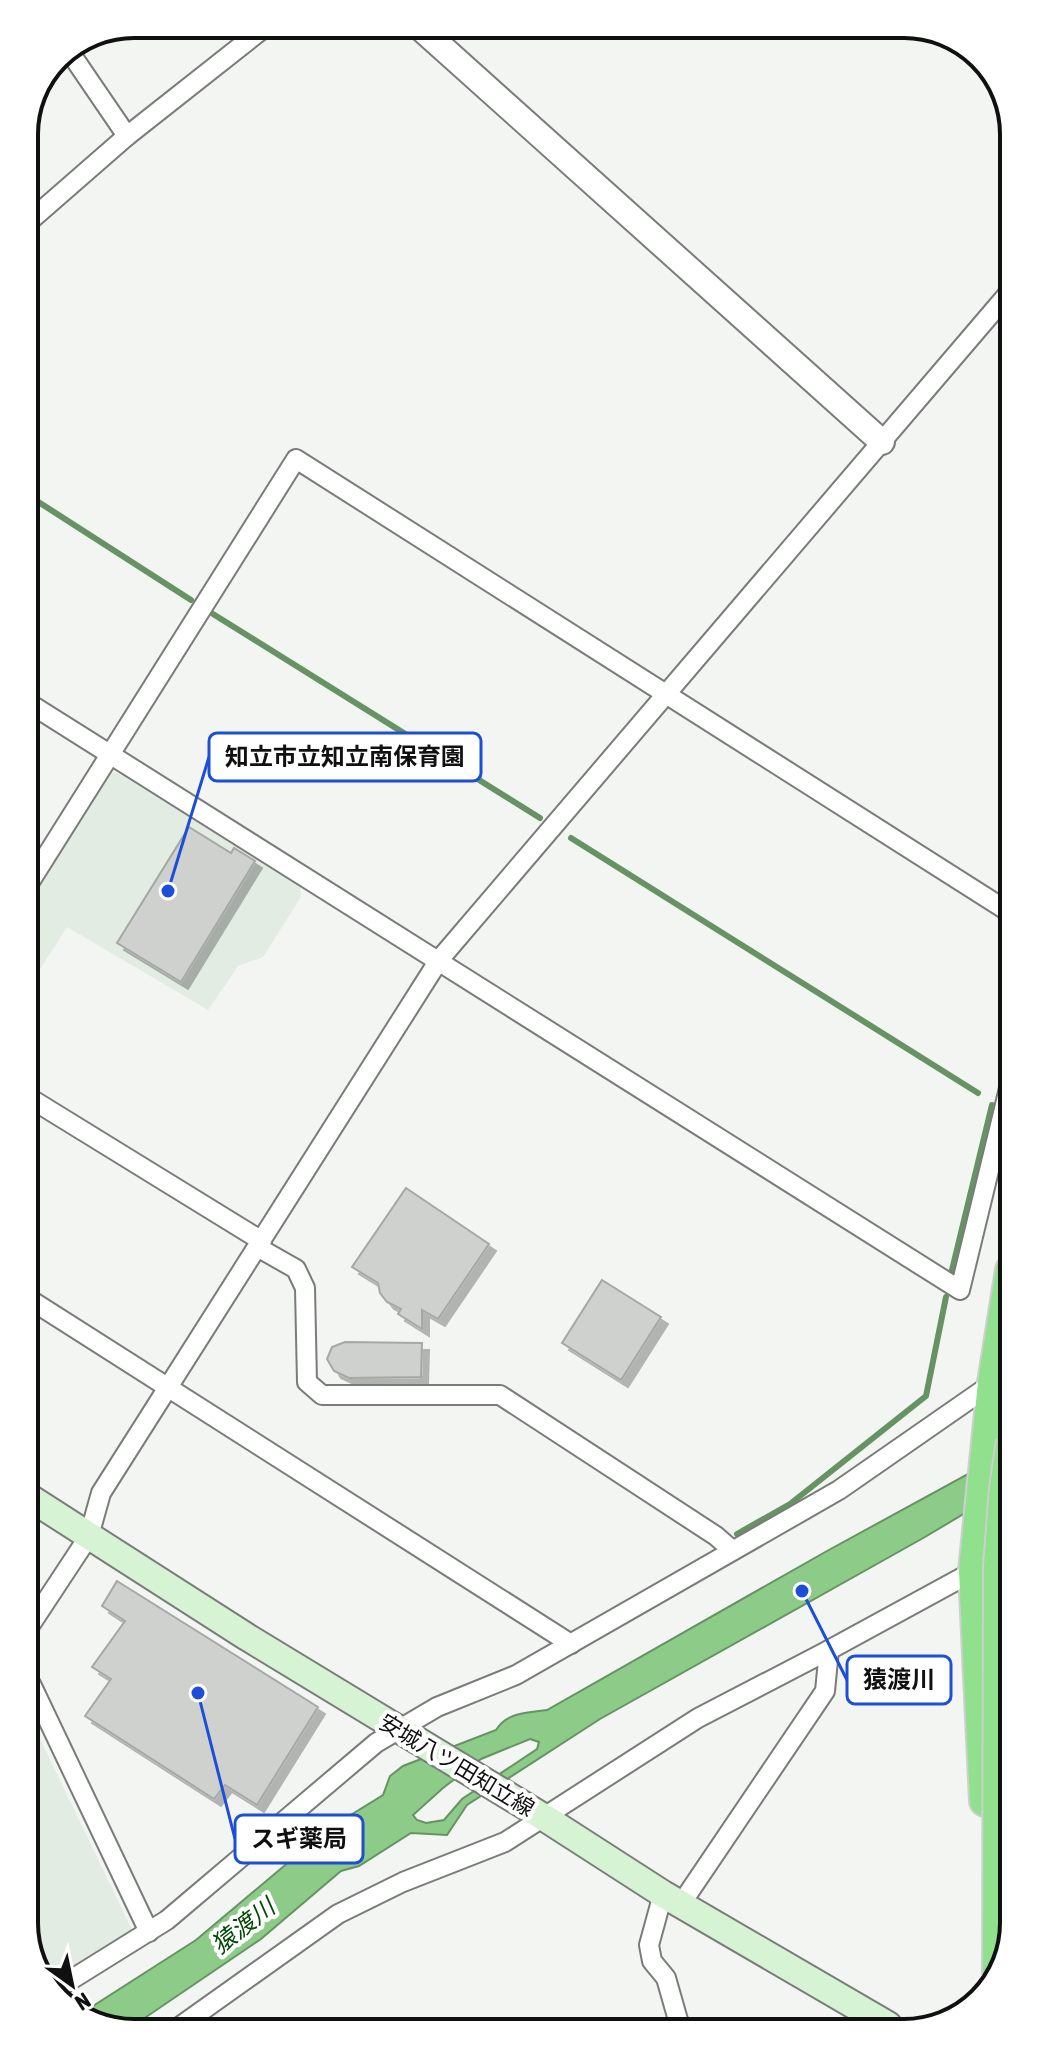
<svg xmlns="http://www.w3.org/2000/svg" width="1038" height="2057" font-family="'Asap Condensed','Noto Sans JP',sans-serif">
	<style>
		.built { fill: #e3ece2 }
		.water { fill: #8dcb89; stroke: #679364; stroke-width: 2; fill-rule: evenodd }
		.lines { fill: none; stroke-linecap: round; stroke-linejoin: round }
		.stream { stroke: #679364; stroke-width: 6 }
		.building { fill: #ced1ce; stroke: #a5a8a4; stroke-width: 2; filter: url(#shadow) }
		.minor-casing { stroke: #7a7c79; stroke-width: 22 }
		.tertiary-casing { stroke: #7a7c79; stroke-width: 28 }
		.secondary-casing { stroke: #7a7c79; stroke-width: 30 }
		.trunk-casing { stroke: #cfcfcf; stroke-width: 34 }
		.minor { stroke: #fff; stroke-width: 18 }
		.tertiary { stroke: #fff; stroke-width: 24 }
		.secondary { stroke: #d6f3d4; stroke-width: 26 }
		.trunk { stroke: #90e08e; stroke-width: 30 }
		.trunk-bridge-casing { stroke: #cfcfcf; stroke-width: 34; stroke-linecap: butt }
		.trunk-bridge { stroke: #90e08e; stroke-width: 30 }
		.labels { text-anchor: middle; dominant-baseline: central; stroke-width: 8; stroke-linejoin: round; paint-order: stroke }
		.street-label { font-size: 22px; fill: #0f100f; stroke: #fff }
		.water-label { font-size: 24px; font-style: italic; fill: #044805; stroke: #fff }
		.rim { fill: none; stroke: #0f100f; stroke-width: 4 }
		.leader { fill: none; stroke: #1d4ed8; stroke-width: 3 }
		.callout-dot { fill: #1d4ed8; stroke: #fff; stroke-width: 3 }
		.callout { fill: #fff; stroke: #1d4ed8; stroke-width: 3 }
		.callout-label { font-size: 24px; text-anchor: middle; font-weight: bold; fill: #0f100f }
	</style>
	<defs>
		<filter id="shadow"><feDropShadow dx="7" dy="7" stdDeviation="0" flood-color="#0004"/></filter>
	</defs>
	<rect width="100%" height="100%" fill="#f2f5f1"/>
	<!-- built -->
	<g class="built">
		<path d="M116 772 300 884 301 897 263 957 238 966 208 1010 67 927 28 988V905L108 774Z"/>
		<path d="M31 1720 133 1932 46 1983 32 1965Z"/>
	</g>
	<!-- water -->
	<path class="water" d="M1012 1450V1485L925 1537 600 1719 467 1805 447 1835 411 1833 359 1866 341 1871 261 1939 124 2032 79 2015 196 1940 328 1829 383 1795 390 1776 403 1766 496 1730C507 1712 527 1713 547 1710L827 1551ZM530 1739 539 1742 537 1749 462 1799 444 1820 426 1823 417 1820 413 1815 443 1788 481 1759Z"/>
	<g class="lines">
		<!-- stream -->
		<g class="stream">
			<path d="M26 494 191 600"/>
			<path d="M213 614 540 818"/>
			<path d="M571 838 978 1093"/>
			<path d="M952 1270 992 1105"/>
			<path d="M737 1534 790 1504 926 1396 946 1297"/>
		</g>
	</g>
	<!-- building -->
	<g class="building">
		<path d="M189 827 231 853 234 848 255 861 181 982 117 943Z"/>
		<path d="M406 1188 489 1244 438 1319 422 1310V1329L398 1314 401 1309 387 1302 380 1293 378 1283 352 1267Z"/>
		<path d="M602 1280 661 1317 621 1380 562 1343Z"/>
		<path d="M345 1342 422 1343 421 1377 349 1378 334 1371 327 1359 332 1347Z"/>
		<path d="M117 1581 318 1707 257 1805 225 1785 214 1799 85 1716 111 1679 92 1667 125 1621 102 1606Z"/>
	</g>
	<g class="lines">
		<defs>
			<g id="minor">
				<path d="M69 51 127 136"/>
				<path d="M25 225 127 136 269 24"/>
				<path d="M27 702 960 1290 1010 1084"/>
				<path d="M28 885 296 459 1009 912"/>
				<path d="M28 1097 262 1241"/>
				<path d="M259 1248 296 1269 305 1288 307 1382 322 1395H500L716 1536 732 1550"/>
				<path d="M29 1299 571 1644"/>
				<path d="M31 1624 89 1536 101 1493 439 960 1007 295"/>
				<path d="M31 1684 149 1932"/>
				<path d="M663 1894 649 1945 652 1961 666 1978 680 2027"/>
				<path d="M681 1904 825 1691 829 1650 974 1571"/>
				<path d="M53 1991 167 1920 376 1743 437 1707 516 1675 839 1490 993 1383"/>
				<path d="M172 2032 338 1914 403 1882 505 1842 698 1718 829 1650"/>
			</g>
			<path id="tertiary" d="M416 24 882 442"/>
			<path id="secondary" d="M30 1498 247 1637 545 1818 663 1894 888 2025"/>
			<path id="trunk" d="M985 1801 974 1571 993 1383 1011 1270"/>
		</defs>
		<!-- minor casing -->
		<use href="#minor" class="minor-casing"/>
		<!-- tertiary casing -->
		<use href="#tertiary" class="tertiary-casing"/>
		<!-- secondary casing -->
		<use href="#secondary" class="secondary-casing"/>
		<!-- trunk casing -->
		<use href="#trunk" class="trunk-casing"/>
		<!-- minor -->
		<use href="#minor" class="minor"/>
		<!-- tertiary -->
		<use href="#tertiary" class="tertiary"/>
		<!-- secondary -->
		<use href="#secondary" class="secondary"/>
		<!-- trunk -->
		<use href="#trunk" class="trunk"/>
		<defs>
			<path id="trunk-bridge" d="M998 1975 999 1566 1005 1488 1012 1441"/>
		</defs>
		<!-- trunk-bridge casing -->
		<use href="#trunk-bridge" class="trunk-bridge-casing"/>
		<!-- trunk-bridge -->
		<use href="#trunk-bridge" class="trunk-bridge"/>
	</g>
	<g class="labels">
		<!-- street labels -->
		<g class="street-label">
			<text transform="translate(457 1765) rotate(31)">安城八ツ田知立線</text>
		</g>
		<!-- water labels -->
		<g class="water-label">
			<text transform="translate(243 1926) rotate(-38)">猿渡川</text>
		</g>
	</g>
	<!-- crop -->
	<path d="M0 0H1038V2057H0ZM134 38H904A96 96 0 0 1 1000 134V1923A96 96 0 0 1 904 2019H134A96 96 0 0 1 38 1923V134A96 96 0 0 1 134 38Z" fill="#fff" fill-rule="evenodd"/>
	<path class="rim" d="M134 38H904A96 96 0 0 1 1000 134V1923A96 96 0 0 1 904 2019H134A96 96 0 0 1 38 1923V134A96 96 0 0 1 134 38Z"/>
	<!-- callouts -->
	<path class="leader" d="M168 891L209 757M802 1591L847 1680M198 1693L235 1839"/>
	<g class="callout-dot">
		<circle cx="168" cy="891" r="8"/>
		<circle cx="802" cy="1591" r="8"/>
		<circle cx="198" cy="1693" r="8"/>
	</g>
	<g class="callout">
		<rect x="209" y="733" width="272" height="48" rx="8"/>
		<rect x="847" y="1656" width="104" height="48" rx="8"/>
		<rect x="235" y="1815" width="128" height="48" rx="8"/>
	</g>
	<g class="callout-label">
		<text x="345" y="765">知立市立知立南保育園</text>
		<text x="899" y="1688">猿渡川</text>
		<text x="299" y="1847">スギ薬局</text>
	</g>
	<!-- north arrow -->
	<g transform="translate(72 1985) rotate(147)" stroke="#ffffff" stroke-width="6" paint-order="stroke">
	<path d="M0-6L14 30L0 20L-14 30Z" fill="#0f100f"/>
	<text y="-12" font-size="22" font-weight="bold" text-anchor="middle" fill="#0f100f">N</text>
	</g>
</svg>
